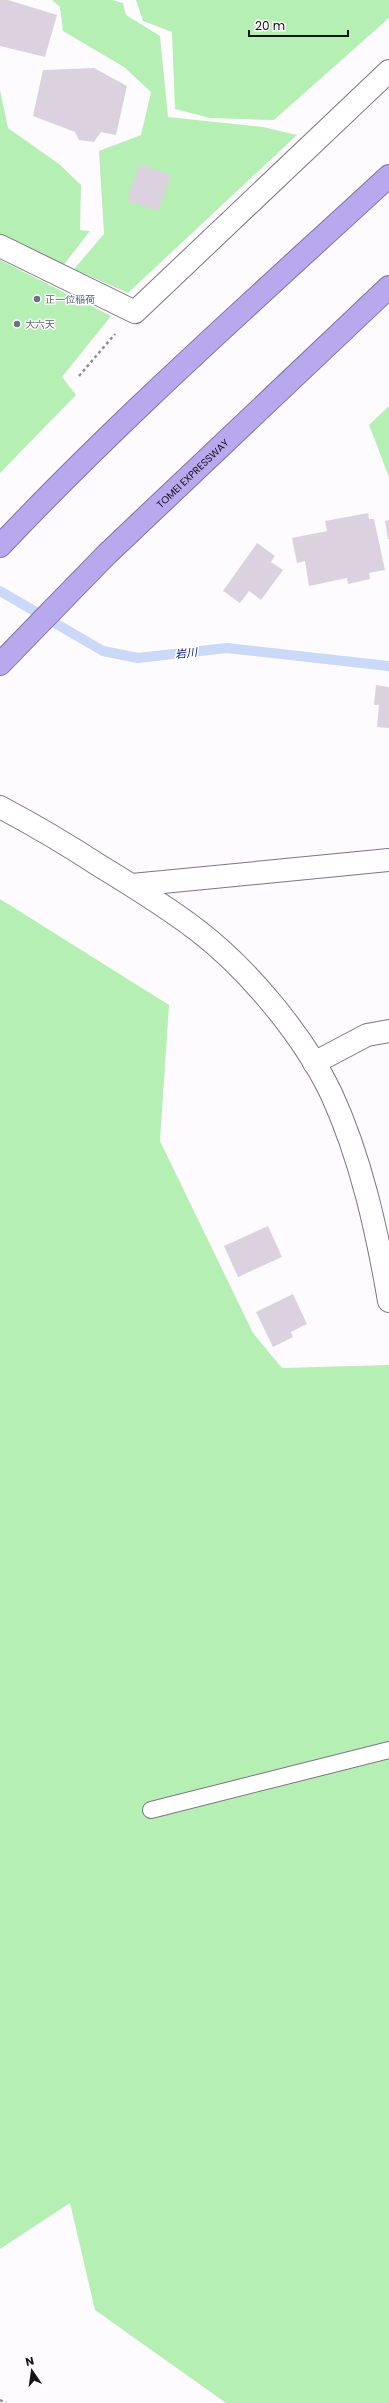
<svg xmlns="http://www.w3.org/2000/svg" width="389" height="2403" font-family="Poppins,'Noto Sans JP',sans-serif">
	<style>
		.green { fill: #b5efb4 }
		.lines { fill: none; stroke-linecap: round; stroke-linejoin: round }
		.stream { stroke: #cad9f8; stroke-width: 10 }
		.building { fill: #dcd2df }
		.service-casing { stroke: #7d7581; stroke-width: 18 }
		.minor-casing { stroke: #7d7581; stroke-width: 24 }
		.tertiary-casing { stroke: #7d7581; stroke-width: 24 }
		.motorway-casing { stroke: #7f74a3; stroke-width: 24 }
		.path { stroke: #918e91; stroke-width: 2.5; stroke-dasharray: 3 3; stroke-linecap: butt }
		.service { stroke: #fff; stroke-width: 16 }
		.minor { stroke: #fff; stroke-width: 22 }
		.tertiary { stroke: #fff; stroke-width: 22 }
		.motorway { stroke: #b8a9ef; stroke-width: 22 }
		.worship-dot { fill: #6b7280; stroke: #fff; stroke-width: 1.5 }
		.labels { text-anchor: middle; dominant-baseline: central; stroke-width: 3; stroke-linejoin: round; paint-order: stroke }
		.worship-label { font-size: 10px; fill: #5b616d; stroke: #fff; text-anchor: start }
		.street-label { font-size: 10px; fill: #161317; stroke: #fff }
		.water-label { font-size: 11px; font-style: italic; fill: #062274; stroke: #fff }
	</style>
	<rect width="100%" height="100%" fill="#fdfbfd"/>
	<!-- green -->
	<g class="green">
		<path d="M52 0H112L123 3 126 15 160 36 168 117 263 127 297 135 128 293 74 269 104 234 99 151 141 135 151 92 124 67 63 31 60 7Z"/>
		<path d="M136 0H389V18L274 120 210 118 175 109 172 32 143 21Z"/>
		<path d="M0 90 8 128 59 164 81 185 80 230 90 231 62 267 0 236Z"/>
		<path d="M0 260 111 316 62 377 76 395 0 473Z"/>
		<path d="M389 406V477L369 425Z"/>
		<path d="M0 899 169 1005 160 1141 253 1333 282 1368 389 1365V2403H226L95 2310 70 2203 0 2249Z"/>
	</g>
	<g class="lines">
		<!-- stream -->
		<path class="stream" d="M0 591 103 651 138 658 227 648 389 666"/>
	</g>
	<!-- building -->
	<g class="building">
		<path d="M0 0H8L57 15 45 57 0 46Z"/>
		<path d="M94 68 127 86 116 135 101 132 94 142 79 140 75 132 33 116 43 70Z"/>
		<path d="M140 164 171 175 158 211 127 200Z"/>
		<path d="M368 513 369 519H374L385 570 369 573 370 579 348 584 347 578 309 586 305 561 297 563 292 538 327 531 325 521Z"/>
		<path d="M389 520V539H388L385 521Z"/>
		<path d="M257 543 275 556 271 562 283 570 261 600 249 591 240 603 223 591Z"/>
		<path d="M376 685 389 687V728L377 727 379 705H374Z"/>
		<path d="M268 1226 282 1257 238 1277 224 1246Z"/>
		<path d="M293 1294 307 1324 291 1332 293 1337 273 1347 256 1312Z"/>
	</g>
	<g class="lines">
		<defs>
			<path id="service" d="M151 1810 389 1750"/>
			<g id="minor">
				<path d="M0 246 135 312 389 71"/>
				<path d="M132 885 389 860"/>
			</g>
			<g id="tertiary">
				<path d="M0 807C34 825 68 845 100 866 133 886 167 907 197 930 248 969 303 1035 331 1093 361 1158 377 1231 389 1301"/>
				<path d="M314 1063 367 1035 389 1031"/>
			</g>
			<g id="motorway">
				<path d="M0 546C123 416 258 297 389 176"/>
				<path id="s1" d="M0 664 106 555 389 287"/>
			</g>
		</defs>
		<!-- service casing -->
		<use href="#service" class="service-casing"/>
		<!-- minor casing -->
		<use href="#minor" class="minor-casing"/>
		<!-- tertiary casing -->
		<use href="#tertiary" class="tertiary-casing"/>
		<!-- motorway casing -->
		<use href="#motorway" class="motorway-casing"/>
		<!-- path -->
		<g class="path">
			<path d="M79 376 115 334"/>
			<path d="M0 2400 6 2403"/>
		</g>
		<!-- service -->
		<use href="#service" class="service"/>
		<!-- minor -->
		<use href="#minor" class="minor"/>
		<!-- tertiary -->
		<use href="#tertiary" class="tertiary"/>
		<!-- motorway -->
		<use href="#motorway" class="motorway"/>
	</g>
	<!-- markers -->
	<g class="worship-dot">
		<circle cx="37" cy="299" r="4"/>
		<circle cx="17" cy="324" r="4"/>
	</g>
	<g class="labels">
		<!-- worship labels -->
		<g class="worship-label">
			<text x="45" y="299">正一位稲荷</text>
			<text x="25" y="324">大六天</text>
		</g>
		<!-- street labels -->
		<g class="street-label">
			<text stroke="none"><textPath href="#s1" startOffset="271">TOMEI EXPRESSWAY</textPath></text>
		</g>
		<!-- water labels -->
		<g class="water-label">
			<text transform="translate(186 653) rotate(-6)">岩川</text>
		</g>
	</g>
	<!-- north arrow -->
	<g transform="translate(32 2371) rotate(347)" stroke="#ffffff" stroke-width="3" paint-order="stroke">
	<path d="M0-3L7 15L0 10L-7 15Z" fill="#161317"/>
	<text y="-6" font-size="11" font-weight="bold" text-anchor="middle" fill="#161317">N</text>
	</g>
	<!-- scale -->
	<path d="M249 30v6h99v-6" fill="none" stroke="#161317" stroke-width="2"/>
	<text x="255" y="30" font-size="12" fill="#161317" stroke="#ffffff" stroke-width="3" paint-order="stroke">20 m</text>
</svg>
